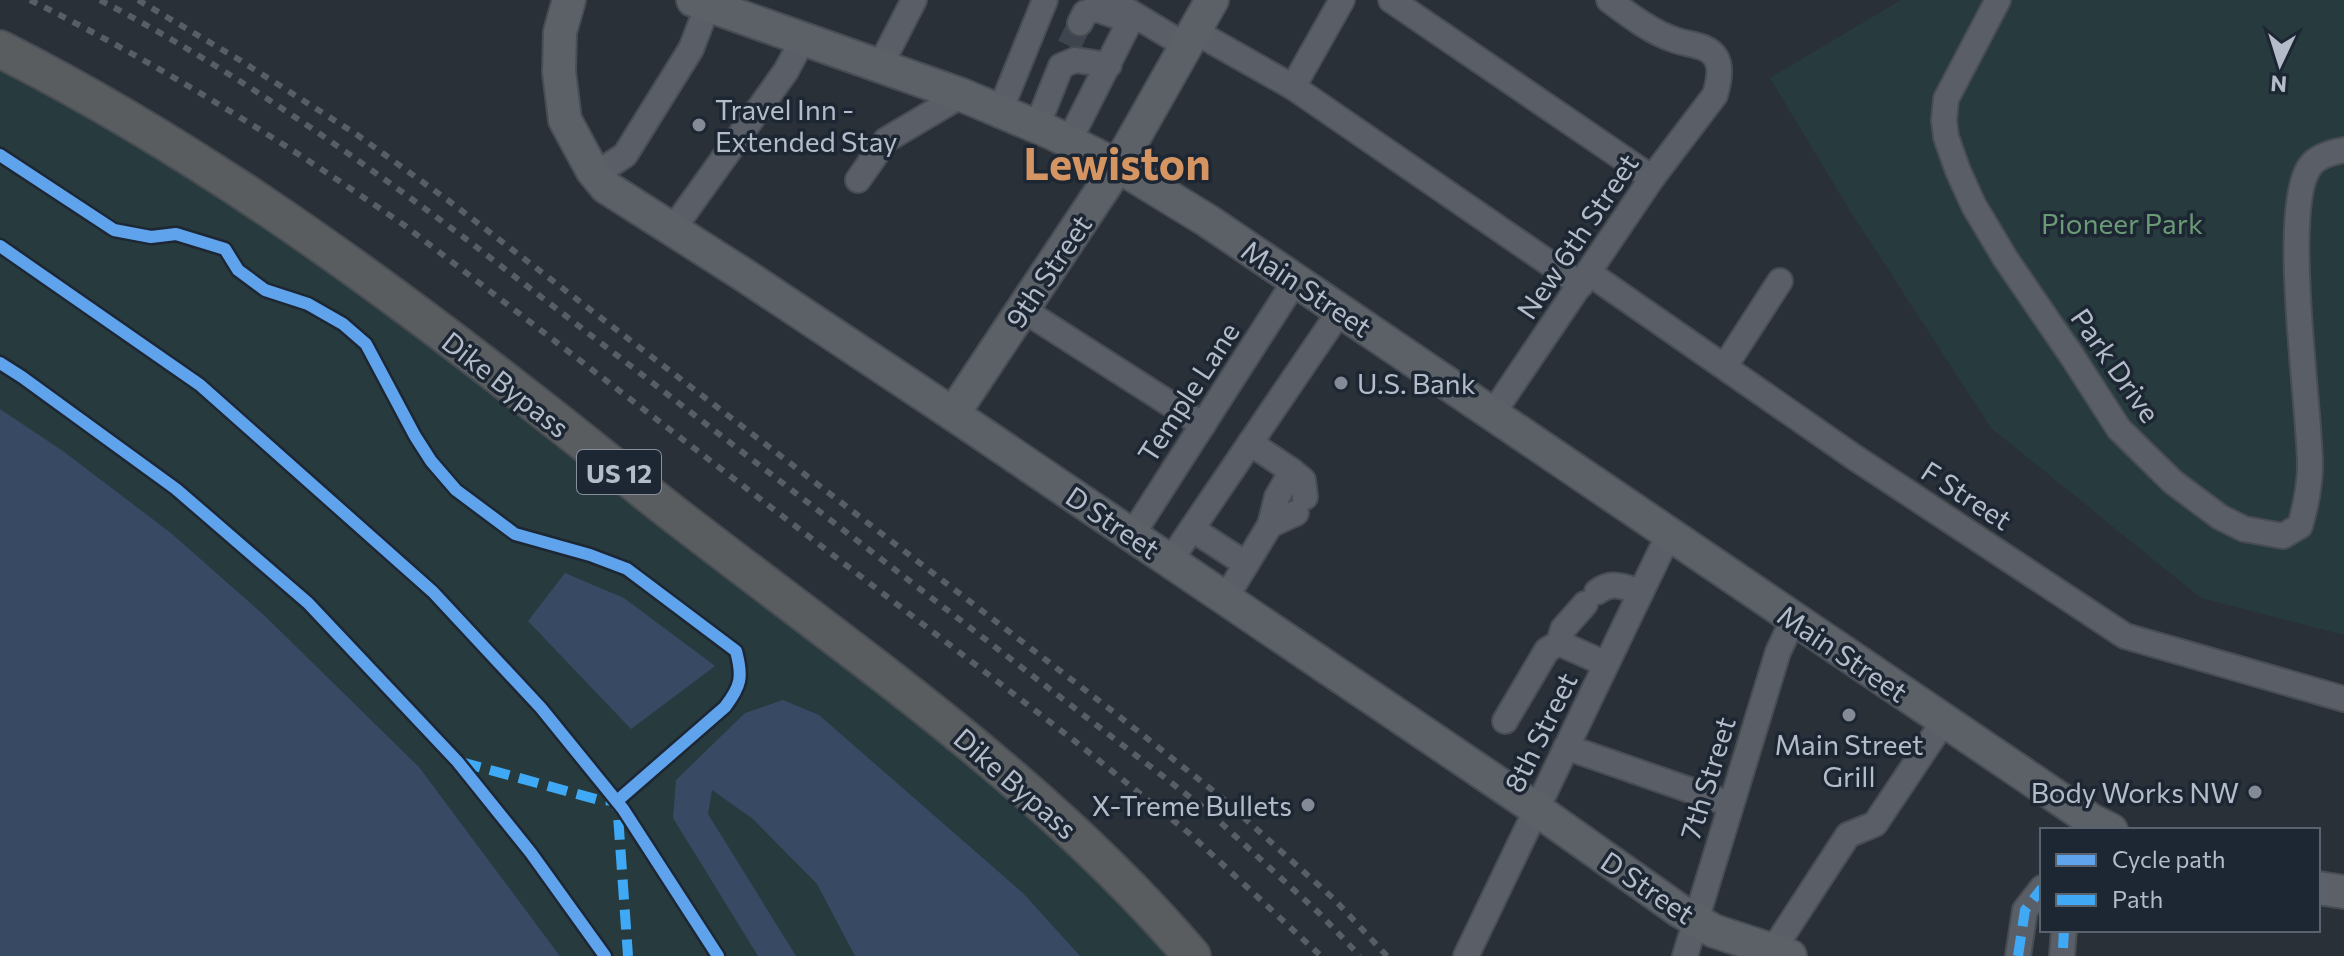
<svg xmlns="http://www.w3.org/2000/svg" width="2344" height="956" font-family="Commissioner,sans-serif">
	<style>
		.green { fill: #273a3e }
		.water { fill: #384963 }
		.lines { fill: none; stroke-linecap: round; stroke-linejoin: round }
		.minor-tunnel { stroke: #3f454e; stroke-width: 24; stroke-dasharray: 24 12; stroke-linecap: butt }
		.minor-casing { stroke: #484c53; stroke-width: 28 }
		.major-casing { stroke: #484c55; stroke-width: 36 }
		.highway-casing { stroke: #474c53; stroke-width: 40 }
		.minor { stroke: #5a5e66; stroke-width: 24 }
		.major { stroke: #5c6168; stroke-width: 32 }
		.highway { stroke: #5a5d60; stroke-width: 36 }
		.rail { stroke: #595d64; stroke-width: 6; stroke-dasharray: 8 8; stroke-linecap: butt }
		.quiet { stroke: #3fa9f5; stroke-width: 10; stroke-dasharray: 20 10; stroke-linecap: butt }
		.cycleway-casing { stroke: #1d2633; stroke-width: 17 }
		.cycleway { stroke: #60a3ed; stroke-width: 12 }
		.poi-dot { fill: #848b96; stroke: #1d2633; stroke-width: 3 }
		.labels { text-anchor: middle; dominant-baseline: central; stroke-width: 7; stroke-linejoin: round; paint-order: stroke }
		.shield { fill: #1d2633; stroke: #878f9c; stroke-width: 2 }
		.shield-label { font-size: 26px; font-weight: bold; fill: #b4bcc9 }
		.poi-label { font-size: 28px; fill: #b4bcc9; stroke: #1d2633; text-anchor: start }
		.park-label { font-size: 28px; fill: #6b9a76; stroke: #1d2633 }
		.street-label { font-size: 28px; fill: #b4bcc9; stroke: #1d2633 }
		.town-label { font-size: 44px; font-weight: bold; fill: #d59563; stroke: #1d2633 }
	</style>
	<rect width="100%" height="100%" fill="#2a3038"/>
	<!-- green -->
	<g class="green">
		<path d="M1901 0H2344V635L2201 598 1991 428 1849 209 1770 78Z"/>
		<path d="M0 49 96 101 816 624 1192 956H560L419 767 264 615 171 533 63 451 0 409Z"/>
	</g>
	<!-- water -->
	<g class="water">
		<path d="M0 409 63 451 171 533 264 615 419 767 560 956H0Z"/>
		<path d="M565 573 624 598 715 666 631 729 528 621Z"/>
		<path d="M783 700 819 715 1023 893 1080 956H855L817 884 753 819 712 790 708 814 796 956H758L673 818 676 780 745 713Z"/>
	</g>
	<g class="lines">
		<!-- minor-tunnel -->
		<path class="minor-tunnel" d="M1069 46 1080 23"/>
		<defs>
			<g id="minor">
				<path d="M1110 0 1186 46"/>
				<path d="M1391 0 1652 178"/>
				<path d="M1998 0 1946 99 1944 120 1946 137 1958 171 1974 206 2005 258 2072 356 2119 429 2173 482 2220 517 2244 529 2283 536 2300 526C2306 505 2310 486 2310 465 2310 407 2279 204 2311 165 2318 156 2333 152 2344 150"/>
				<path d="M1080 23 1085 13 1096 9 1125 19"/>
				<path d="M1194 31 1293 87 1581 285"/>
				<path d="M880 66 914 0"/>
				<path d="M1293 87 1342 0"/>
				<path d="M1000 111 1045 0"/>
				<path d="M1037 126 1061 66 1075 60 1109 65"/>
				<path d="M1069 141 1133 15"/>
				<path d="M596 174 625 155 691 49 708 5"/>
				<path d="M858 180 886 140 962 95"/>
				<path d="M673 229 786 71 803 39"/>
				<path d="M1589 273 1854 457 2125 636 2344 699"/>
				<path d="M1022 309 1203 425"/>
				<path d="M1725 366 1780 281"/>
				<path d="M1493 413 1652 178 1715 95C1718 85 1722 68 1716 58 1708 44 1688 45 1675 40 1651 32 1629 15 1609 0"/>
				<path d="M1292 471 1303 480 1305 497"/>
				<path d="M1270 525 1296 513"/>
				<path d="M1192 529 1246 564"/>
				<path d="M1132 535 1295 281"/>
				<path d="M1170 561 1340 311"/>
				<path d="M1597 592C1612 580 1624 587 1641 592"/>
				<path d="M1225 599 1270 525 1277 497 1292 471 1250 443"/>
				<path d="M1559 643 1563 629 1585 604"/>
				<path d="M1505 721 1547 650 1559 643 1606 664"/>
				<path d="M1566 747 1730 804"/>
				<path d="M1773 950 1848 835 1875 824 1944 721"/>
				<path d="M1466 956 1669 534"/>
				<path d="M1685 956 1778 652 1793 620"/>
				<path d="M2018 956 2025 910 2042 888"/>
				<path d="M2062 956 2064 930"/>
			</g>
			<g id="major">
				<path d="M569 0 560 32 559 72 565 120 592 170 606 187 744 275 953 414 1536 809 1680 911 1714 931 1790 956"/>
				<path d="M693 0 962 95 1052 133 1118 166 1208 221 2091 820 2111 830"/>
				<path d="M953 414 1118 166 1212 0"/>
				<path d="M2318 888 2344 892"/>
			</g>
			<path id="highway" d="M0 49C186 143 358 266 522 394 578 437 632 482 688 525 863 660 1048 787 1192 956"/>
		</defs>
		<!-- minor casing -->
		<use href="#minor" class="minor-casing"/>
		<!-- major casing -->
		<use href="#major" class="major-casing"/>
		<!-- highway casing -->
		<use href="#highway" class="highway-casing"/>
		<!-- minor -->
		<use href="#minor" class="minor"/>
		<!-- major -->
		<use href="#major" class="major"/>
		<!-- highway -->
		<use href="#highway" class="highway"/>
		<!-- rail -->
		<g class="rail">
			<path d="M30 0C161 65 284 142 404 225L1076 742 1190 834 1321 956"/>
			<path d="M100 0C230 68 349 152 466 239L1208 811 1319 913 1360 956"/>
			<path d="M138 0 238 59 356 134 449 201 1115 713 1221 797 1334 899 1387 956"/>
		</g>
		<!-- quiet -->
		<g class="quiet">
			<path d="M461 762 599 800 617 801 628 956"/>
			<path d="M2063 948 2064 930"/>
			<path d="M2018 956 2025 910 2042 888"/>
		</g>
		<defs>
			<g id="cycleway">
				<path d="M0 155 114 230 151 237 176 234 225 249 238 270 265 290 308 304 343 324 366 344 415 436 431 461 456 490 515 534 590 555 627 569 736 651C743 677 741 686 725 707L617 801"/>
				<path d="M0 246 200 385 433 592 541 708 623 809 718 956"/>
				<path d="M0 363 22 377 176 489 308 603 457 761 531 853 605 956"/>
			</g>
		</defs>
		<!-- cycleway casing -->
		<use href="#cycleway" class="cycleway-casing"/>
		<!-- cycleway -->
		<use href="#cycleway" class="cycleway"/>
	</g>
	<!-- markers -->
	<g class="poi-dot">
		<circle cx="699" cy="125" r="8"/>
		<circle cx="1341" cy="383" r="8"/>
		<circle cx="1849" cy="715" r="8"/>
		<circle cx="2255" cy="792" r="8"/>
		<circle cx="1308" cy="805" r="8"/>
	</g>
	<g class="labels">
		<!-- shield labels -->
		<rect class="shield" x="577" y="450" width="84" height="44" rx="6"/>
		<g class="shield-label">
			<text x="619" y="472">US 12</text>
		</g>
		<!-- poi labels -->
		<g class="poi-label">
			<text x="715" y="109">Travel Inn -<tspan x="715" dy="32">Extended Stay</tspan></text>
			<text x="1357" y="383">U.S. Bank</text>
			<text x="1849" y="744" text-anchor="middle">Main Street<tspan x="1849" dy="32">Grill</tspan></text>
			<text x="2239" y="792" text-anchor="end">Body Works NW</text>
			<text x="1292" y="805" text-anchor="end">X-Treme Bullets</text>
		</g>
		<!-- park labels -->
		<g class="park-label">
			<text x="2122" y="223">Pioneer Park</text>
		</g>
		<!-- street labels -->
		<g class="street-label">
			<text transform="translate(1577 236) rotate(-56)">New 6th Street</text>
			<text transform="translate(1048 271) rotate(-56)">9th Street</text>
			<text transform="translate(1307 288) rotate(34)">Main Street</text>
			<text transform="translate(2116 365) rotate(55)">Park Drive</text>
			<text transform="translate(506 384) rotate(38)">Dike Bypass</text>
			<text transform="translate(1188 392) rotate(-57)">Temple Lane</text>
			<text transform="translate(1967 495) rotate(33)">F Street</text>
			<text transform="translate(1113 522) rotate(34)">D Street</text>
			<text transform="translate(1843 653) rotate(34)">Main Street</text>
			<text transform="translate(1540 732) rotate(-64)">8th Street</text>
			<text transform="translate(1707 778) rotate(-73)">7th Street</text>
			<text transform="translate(1016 783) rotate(41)">Dike Bypass</text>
			<text transform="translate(1648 887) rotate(34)">D Street</text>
		</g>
		<!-- town labels -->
		<g class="town-label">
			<text x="1117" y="162">Lewiston</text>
		</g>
	</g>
	<!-- legend -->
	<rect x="2040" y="828" width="280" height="104" fill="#1d2633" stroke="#59626f" stroke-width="2"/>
	<rect x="2056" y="854" width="40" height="12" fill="#60a3ed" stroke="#59626f" stroke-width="2"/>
	<text x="2112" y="868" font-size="24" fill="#b4bcc9">Cycle path</text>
	<rect x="2056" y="894" width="40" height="12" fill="#3fa9f5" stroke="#59626f" stroke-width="2"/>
	<text x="2112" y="908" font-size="24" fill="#b4bcc9">Path</text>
	<!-- north arrow -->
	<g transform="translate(2280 64) rotate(184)" stroke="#1d2633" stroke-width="6" paint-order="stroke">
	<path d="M0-6L14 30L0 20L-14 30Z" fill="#b4bcc9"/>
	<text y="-12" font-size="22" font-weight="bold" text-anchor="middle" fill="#b4bcc9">N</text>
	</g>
</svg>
